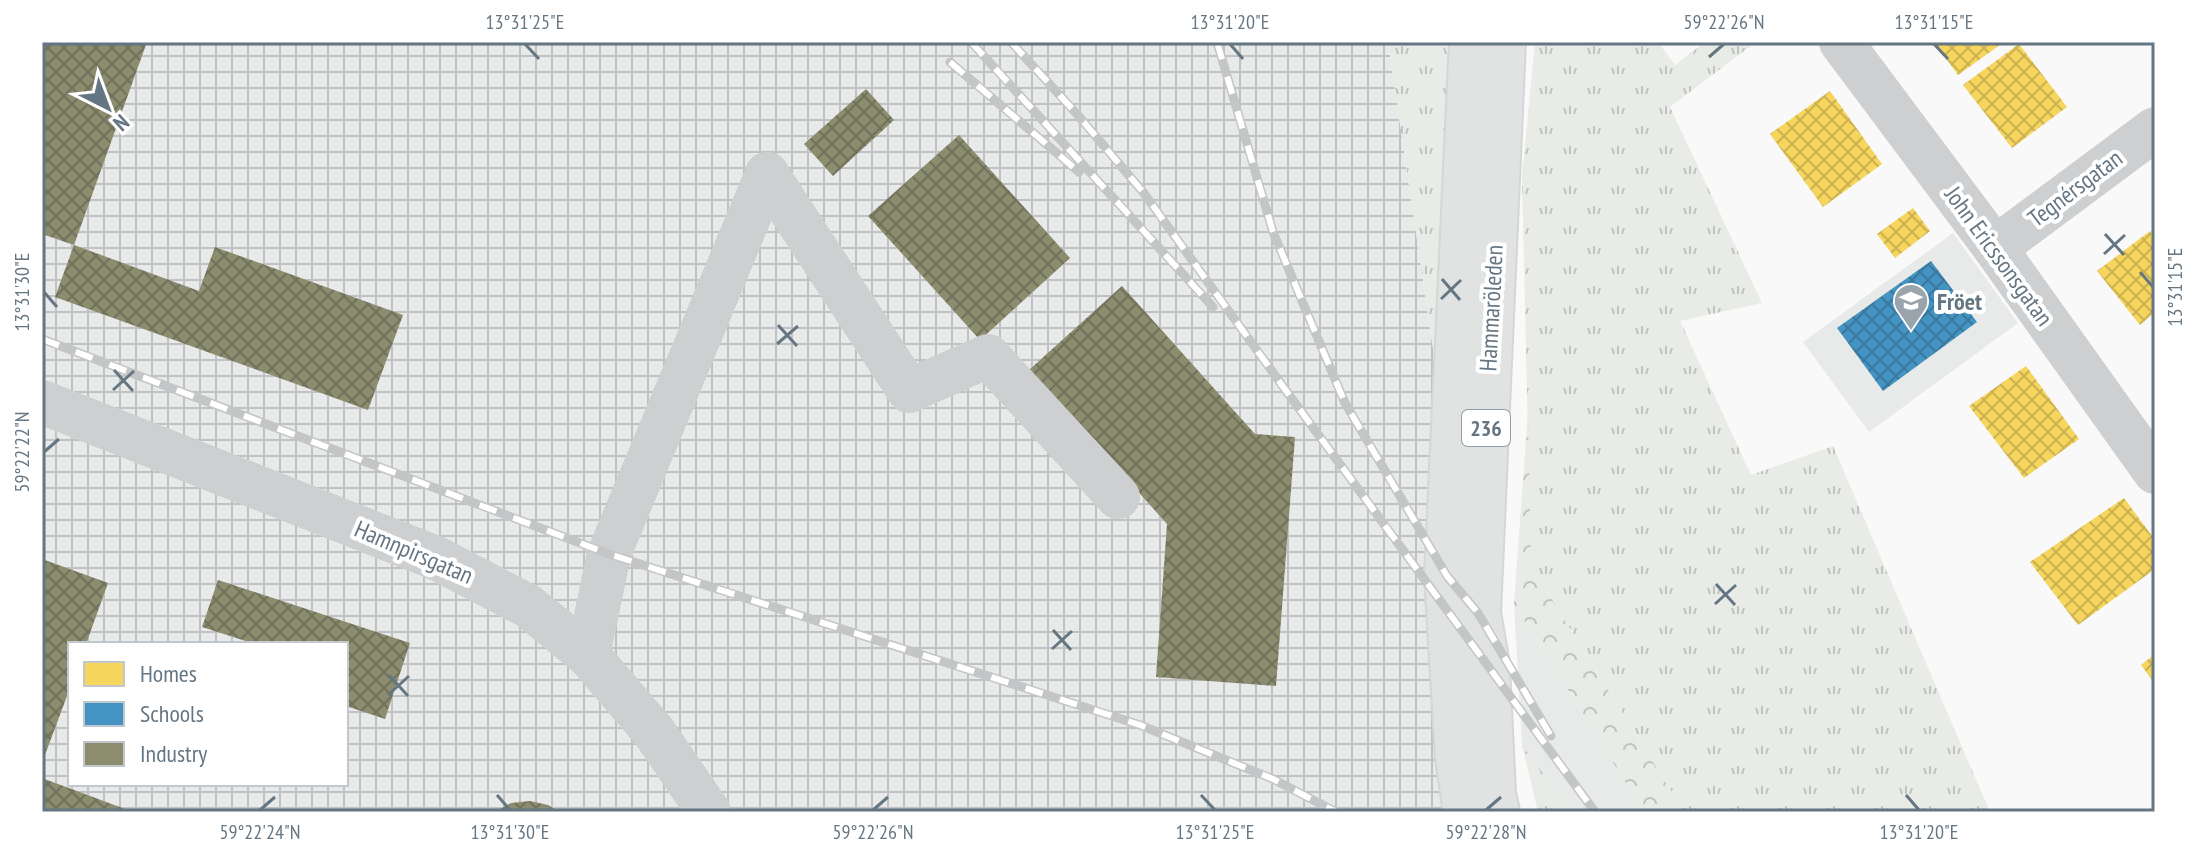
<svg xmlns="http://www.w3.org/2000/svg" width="2197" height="854" font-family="'PT Sans Narrow',sans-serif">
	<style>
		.built { fill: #e8e9e9 }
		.industrial { fill: url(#industrial-grid); fill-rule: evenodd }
		.grass { fill: url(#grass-tufts) }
		.forest { fill: url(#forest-crowns) }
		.homes { fill: url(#homes-cross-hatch) }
		.schools { fill: url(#schools-cross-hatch) }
		.industry { fill: url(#industry-cross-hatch) }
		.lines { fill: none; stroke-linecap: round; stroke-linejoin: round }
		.major-casing { stroke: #d5d6d7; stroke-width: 48 }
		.minor { stroke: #cecfd0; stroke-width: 44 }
		.major { stroke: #e1e2e2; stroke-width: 44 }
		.rail-casing { stroke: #c3c5c6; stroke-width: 9 }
		.rail { stroke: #fff; stroke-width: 6; stroke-dasharray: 18; stroke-linecap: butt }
		.ticks { fill: none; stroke: #657683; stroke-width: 3 }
		.labels { text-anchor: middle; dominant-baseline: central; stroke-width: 8; stroke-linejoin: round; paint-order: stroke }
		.shield { fill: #fff; stroke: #939fa8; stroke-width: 2 }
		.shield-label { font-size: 22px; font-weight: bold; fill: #657683 }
		.street-label { font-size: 24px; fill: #657683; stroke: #fff }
		.poi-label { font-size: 24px; font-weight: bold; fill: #657683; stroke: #fff; text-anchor: start }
		.neatline { fill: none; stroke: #657683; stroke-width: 3 }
		.ticks-label { font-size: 20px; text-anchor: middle; fill: #657683 }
	</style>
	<defs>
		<pattern id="industrial-grid" width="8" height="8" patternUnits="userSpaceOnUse" patternTransform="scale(2)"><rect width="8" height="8" fill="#e8e9e9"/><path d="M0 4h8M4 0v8" fill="none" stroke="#c0c1c2"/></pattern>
		<pattern id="grass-tufts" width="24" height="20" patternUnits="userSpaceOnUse" patternTransform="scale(2)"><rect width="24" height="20" fill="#e8ebe6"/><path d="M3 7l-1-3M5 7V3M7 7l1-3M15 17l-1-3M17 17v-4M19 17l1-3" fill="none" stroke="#c0c3c0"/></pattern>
		<pattern id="forest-crowns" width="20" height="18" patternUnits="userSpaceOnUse" patternTransform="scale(2)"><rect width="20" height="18" fill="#e8ebe6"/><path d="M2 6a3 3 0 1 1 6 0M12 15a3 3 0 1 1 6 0" fill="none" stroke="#c0c3c0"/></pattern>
		<pattern id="homes-cross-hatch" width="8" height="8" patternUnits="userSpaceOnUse" patternTransform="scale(2)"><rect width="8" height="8" fill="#f6d55c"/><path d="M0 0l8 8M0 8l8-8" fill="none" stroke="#cbb151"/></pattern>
		<pattern id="schools-cross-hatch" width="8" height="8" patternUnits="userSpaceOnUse" patternTransform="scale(2)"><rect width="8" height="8" fill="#4393c3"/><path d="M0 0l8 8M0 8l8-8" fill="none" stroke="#3a779c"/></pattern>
		<pattern id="industry-cross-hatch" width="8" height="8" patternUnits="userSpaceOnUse" patternTransform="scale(2)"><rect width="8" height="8" fill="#8c8c6e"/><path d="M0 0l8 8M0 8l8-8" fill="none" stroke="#70725c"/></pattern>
	</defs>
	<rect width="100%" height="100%" fill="#f9f9f9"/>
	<!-- built -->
	<g class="built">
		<path d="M1953 233 2018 323 1869 432 1803 342Z"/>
		<path d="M1514 604 1644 812H1572L1522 745Z"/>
	</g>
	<!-- industrial -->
	<path class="industrial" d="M42 42H1388L1437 376 1454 812H42ZM70 644H346V784H70Z"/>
	<!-- grass -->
	<g class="grass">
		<path d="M1388 42H1449L1437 376Z"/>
		<path d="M1535 42H1658L1675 65 1705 42H1756L1670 107 1762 303 1680 321 1751 475 1833 446 1990 812H1684L1531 566 1522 177Z"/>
		<path d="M1522 745 1572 812H1538Z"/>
	</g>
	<!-- forest -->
	<path class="forest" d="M1528 412 1531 566 1684 812H1644L1514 604Z"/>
	<!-- homes -->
	<g class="homes">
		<path d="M1934 42H2004L1958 75Z"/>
		<path d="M2019 44 2067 107 2012 148 1963 85Z"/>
		<path d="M1830 91 1882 164 1823 207 1770 134Z"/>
		<path d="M1913 208 1930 231 1895 258 1877 234Z"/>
		<path d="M2150 231 2155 238V312L2140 325 2097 271Z"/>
		<path d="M2026 366 2079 439 2024 478 1969 406Z"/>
		<path d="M2124 498 2155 540V569L2078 625 2030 562Z"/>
		<path d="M2155 654V684L2141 665Z"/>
	</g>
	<!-- schools -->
	<path class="schools" d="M1931 261 1977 322 1883 391 1837 328Z"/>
	<!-- industry -->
	<g class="industry">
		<path d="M42 42H147L74 245 42 234Z"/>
		<path d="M866 89 894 120 833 176 804 144Z"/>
		<path d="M959 135 1070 258 980 340 868 216Z"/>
		<path d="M74 245 199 291 215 247 403 315 368 410 55 297Z"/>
		<path d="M1122 286 1255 434 1295 437 1276 686 1156 677 1167 524 1029 370Z"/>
		<path d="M42 559 108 583 86 644H70V688L42 763Z"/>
		<path d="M218 580 410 643 385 719 346 706V644H255L202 627Z"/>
		<path d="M42 778 133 812H42Z"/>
		<path d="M530 801 548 805 559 812H495L511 803Z"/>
	</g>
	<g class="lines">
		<defs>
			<g id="major">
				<path d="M1466 812 1458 758 1447 576 1472 42"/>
				<path d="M1497 812 1493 794 1487 665 1478 613 1503 42"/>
			</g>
		</defs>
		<!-- major casing -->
		<use href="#major" class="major-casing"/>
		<!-- minor -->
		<g class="minor">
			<path d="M1841 42 1995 248 2155 472"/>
			<path d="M767 174 909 391 988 356 1118 497"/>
			<path d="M1995 248 2155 129"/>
			<path d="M42 402 436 558 528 606 588 655 654 732 709 812"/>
			<path d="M588 655 609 554 767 174"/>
		</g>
		<!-- major -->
		<use href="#major" class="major"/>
		<defs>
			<g id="rail">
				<path d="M971 42 1213 307"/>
				<path d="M1011 42 1076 113 1143 192 1287 392 1595 812"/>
				<path d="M1217 42 1273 232 1345 403 1447 576 1478 613 1551 736"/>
				<path d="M950 62 1079 172"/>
				<path d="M42 339 609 554 1140 725 1273 779 1336 812"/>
			</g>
		</defs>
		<!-- rail casing -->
		<use href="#rail" class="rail-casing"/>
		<!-- rail -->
		<use href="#rail" class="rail"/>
	</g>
	<!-- ticks -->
	<path class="ticks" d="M525 44 539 59M1230 44 1243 59M1934 44 1948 59M1709 57 1724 44M2105 234 2124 255M2104 254 2125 235M2140 272 2153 287M1442 279 1460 300M44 292 57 307M1441 299 1461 280M778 325 797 346M777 344 798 326M114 370 133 391M113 390 134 371M44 452 59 439M1716 584 1735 605M1715 604 1736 585M1053 630 1071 650M1052 649 1072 631M389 675 408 696M388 695 409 676M497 795 510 810M1201 795 1215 810M1906 795 1919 810M260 810 275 797M873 810 888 797M1486 810 1501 797"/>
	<!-- icons -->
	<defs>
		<symbol id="school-pin" viewBox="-11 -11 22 30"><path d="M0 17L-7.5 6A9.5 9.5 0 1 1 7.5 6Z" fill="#99a4ac" stroke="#fff"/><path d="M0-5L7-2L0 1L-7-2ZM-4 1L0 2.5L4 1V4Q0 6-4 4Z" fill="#fff"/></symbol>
	</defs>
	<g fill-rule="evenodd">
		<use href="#school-pin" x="1891" y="281" width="40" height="54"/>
	</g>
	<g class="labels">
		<!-- shield labels -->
		<rect class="shield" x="1462" y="410" width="48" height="36" rx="6"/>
		<g class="shield-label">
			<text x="1486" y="428">236</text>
		</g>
		<!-- street labels -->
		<g class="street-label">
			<text transform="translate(2075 188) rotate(-37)">Tegnérsgatan</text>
			<text transform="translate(1999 256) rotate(54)">John Ericssonsgatan</text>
			<text transform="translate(1491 308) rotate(-87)">Hammaröleden</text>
			<text transform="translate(414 552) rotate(23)">Hamnpirsgatan</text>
		</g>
		<!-- poi labels -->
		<g class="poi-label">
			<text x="1937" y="301">Fröet</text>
		</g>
	</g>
	<!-- border -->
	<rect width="2197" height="854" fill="none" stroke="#ffffff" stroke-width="88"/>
	<!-- legend -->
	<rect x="68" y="642" width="280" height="144" fill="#ffffff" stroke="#c1c8cd" stroke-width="2"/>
	<rect x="84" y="662" width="40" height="24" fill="#f6d55c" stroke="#c1c8cd" stroke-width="2"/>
	<text x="140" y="682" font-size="24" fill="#657683">Homes</text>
	<rect x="84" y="702" width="40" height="24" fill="#4393c3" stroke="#c1c8cd" stroke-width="2"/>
	<text x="140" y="722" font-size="24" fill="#657683">Schools</text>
	<rect x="84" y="742" width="40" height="24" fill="#8c8c6e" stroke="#c1c8cd" stroke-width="2"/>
	<text x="140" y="762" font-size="24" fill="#657683">Industry</text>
	<!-- north arrow -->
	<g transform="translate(108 108) rotate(138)" stroke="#ffffff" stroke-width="6" paint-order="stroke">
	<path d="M0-6L14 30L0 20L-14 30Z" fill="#657683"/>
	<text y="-12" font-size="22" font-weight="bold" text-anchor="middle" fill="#657683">N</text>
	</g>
	<rect x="44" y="44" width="2109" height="766" class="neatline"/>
	<g class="ticks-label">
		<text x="525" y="29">13°31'25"E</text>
		<text x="1230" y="29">13°31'20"E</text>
		<text x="1724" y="29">59°22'26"N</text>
		<text x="1934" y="29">13°31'15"E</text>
		<text transform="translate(2175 287) rotate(-90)" y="7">13°31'15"E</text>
		<text transform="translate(22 292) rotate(-90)" y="7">13°31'30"E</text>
		<text transform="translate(22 452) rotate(-90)" y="7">59°22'22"N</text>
		<text x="260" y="839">59°22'24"N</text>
		<text x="510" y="839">13°31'30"E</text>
		<text x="873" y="839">59°22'26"N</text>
		<text x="1215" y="839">13°31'25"E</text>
		<text x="1486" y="839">59°22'28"N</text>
		<text x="1919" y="839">13°31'20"E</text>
	</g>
</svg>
